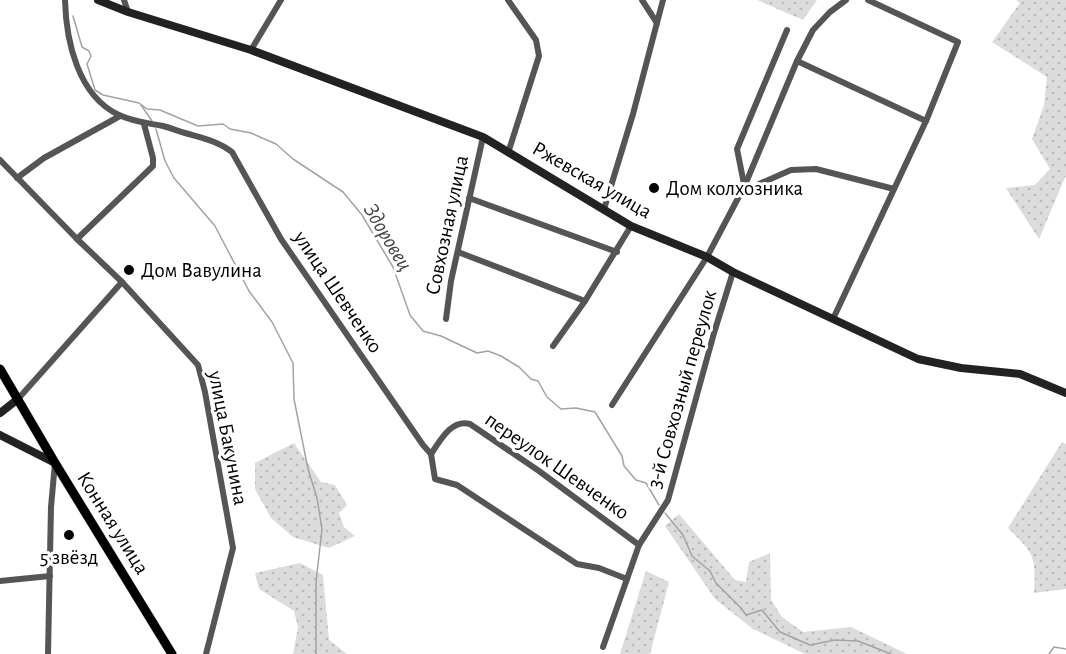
<svg xmlns="http://www.w3.org/2000/svg" width="1066" height="654" font-family="'Alegreya Sans',sans-serif">
	<style>
		.grass { fill: url(#grass-dots) }
		.lines { fill: none; stroke-linecap: round; stroke-linejoin: round }
		.stream { stroke: #a3a3a3; stroke-width: 1.5 }
		.primary-casing { stroke: #dbdbdb; stroke-width: 10 }
		.street { stroke: #555; stroke-width: 6 }
		.secondary { stroke: #222; stroke-width: 8 }
		.primary { stroke: #000; stroke-width: 9 }
		.poi-dot { fill: #000; stroke: #fff; stroke-width: 2 }
		.labels { text-anchor: middle; dominant-baseline: central; stroke-width: 6; stroke-linejoin: round; paint-order: stroke }
		.street-label { font-size: 21px; fill: #000; stroke: #fff }
		.poi-label { font-size: 21px; fill: #000; stroke: #fff; text-anchor: start }
		.water-label { font-size: 22px; font-style: italic; fill: #444; stroke: #fff }
	</style>
	<defs>
		<pattern id="grass-dots" width="8" height="8" patternUnits="userSpaceOnUse" patternTransform="scale(1.5)"><rect width="8" height="8" fill="#dcdcdc"/><path d="M2 2h.1M6 6h.1" fill="none" stroke="#bbb" stroke-width="1.8" stroke-linecap="round"/></pattern>
	</defs>
	<rect width="100%" height="100%" fill="#fff"/>
	<!-- grass -->
	<g class="grass">
		<path d="M757 0H817L803 20Z"/>
		<path d="M1016 0H1066V175L1039 239 1006 188 1035 185 1050 169 1032 139 1044 105 1047 77 992 42 1020 3Z"/>
		<path d="M1062 442 1066 444V589L1034 593C1036 555 1034 554 1008 528Z"/>
		<path d="M294 443 321 482 335 485 347 505 339 513 344 527 355 536 329 548 293 537 271 518 255 489V463Z"/>
		<path d="M679 514 735 580 746 582 749 562 770 553 771 600 782 617 803 632 851 627 907 654H805L753 629 715 599 665 526Z"/>
		<path d="M300 563 323 575 329 640 347 654H293L298 627 294 611 259 589 255 573Z"/>
		<path d="M646 571 669 582 650 654H620Z"/>
	</g>
	<g class="lines">
		<!-- stream -->
		<g class="stream">
			<path d="M73 16 82 47 89 51 91 56 87 64 95 90 103 95 139 103 147 109 160 110 198 126 223 124 230 129 251 133 276 144 293 159 343 192 362 215 393 267 410 315 423 331 441 336 477 353 488 351 501 356 519 367 531 379 538 381 547 397 561 409 576 408 595 412 622 456 624 466 636 480 646 483 659 505"/>
			<path d="M141 105 152 121"/>
			<path d="M156 129 165 161 174 178 215 226 249 291 272 322 293 363 294 399 308 469 317 498 322 529 316 582V654"/>
			<path d="M665 513 683 535 692 556 710 571 716 583 741 608 746 615 762 610 780 632 810 645 835 640 858 641 891 654"/>
			<path d="M1049 654 1054 647 1066 649"/>
		</g>
		<defs>
			<path id="primary" d="M0 369 55 463 172 654"/>
		</defs>
		<!-- primary casing -->
		<use href="#primary" class="primary-casing"/>
		<!-- street -->
		<g class="street">
			<path d="M65 0C66 41 78 96 119 115 134 122 148 123 163 126 171 128 178 131 185 133 202 138 218 141 232 152L281 239 423 445 431 454 435 479 457 485 577 564 599 568 627 579"/>
			<path d="M124 0 128 12"/>
			<path d="M508 0 536 40 539 56 508 153"/>
			<path d="M642 0 657 23"/>
			<path d="M251 50 281 0"/>
			<path d="M797 61 926 121"/>
			<path d="M0 160 77 239 122 282 198 365 205 392 233 548 206 654"/>
			<path d="M17 178 44 158 120 116"/>
			<path d="M744 184 737 149 787 30"/>
			<path d="M759 184 791 170 816 169 894 189"/>
			<path d="M469 198 617 252"/>
			<path d="M604 209 633 114 663 0"/>
			<path d="M77 239 153 166V158L144 124"/>
			<path d="M458 252 585 301"/>
			<path d="M446 319 451 281 483 137"/>
			<path d="M833 319 926 121 958 42 868 0"/>
			<path d="M553 346 585 301 631 226"/>
			<path d="M18 399 122 282"/>
			<path d="M612 405 707 257 745 185 797 61 813 30 830 12 846 0"/>
			<path d="M431 454C440 441 451 419 470 424L539 471 639 545"/>
			<path d="M0 581 50 576"/>
			<path d="M603 647 639 545 668 500 714 333 733 272"/>
			<path d="M48 654 51 507 55 463"/>
		</g>
		<!-- secondary -->
		<g class="secondary">
			<path d="M98 0 128 12 251 50 483 137 631 226 707 257 733 272 918 359 961 368 1020 374 1066 393"/>
			<path d="M0 413 18 399"/>
			<path d="M0 435 55 463"/>
		</g>
		<!-- primary -->
		<use href="#primary" class="primary"/>
	</g>
	<!-- markers -->
	<g class="poi-dot">
		<circle cx="654" cy="188" r="6"/>
		<circle cx="129" cy="270" r="6"/>
		<circle cx="69" cy="535" r="6"/>
	</g>
	<g class="labels">
		<!-- street labels -->
		<g class="street-label">
			<text transform="translate(592 180) rotate(30)">Ржевская улица</text>
			<text transform="translate(447 225) rotate(-78)">Совхозная улица</text>
			<text transform="translate(338 292) rotate(56)">улица Шевченко</text>
			<text transform="translate(682 389) rotate(-74)">3-й Совхозный переулок</text>
			<text transform="translate(228 438) rotate(79)">улица Бакунина</text>
			<text transform="translate(557 466) rotate(35)">переулок Шевченко</text>
			<text transform="translate(113 523) rotate(58)">Конная улица</text>
		</g>
		<!-- poi labels -->
		<g class="poi-label">
			<text x="666" y="188">Дом колхозника</text>
			<text x="141" y="270">Дом Вавулина</text>
			<text x="69" y="557" text-anchor="middle">5 звёзд</text>
		</g>
		<!-- water labels -->
		<g class="water-label">
			<text transform="translate(388 237) rotate(59)">Здоровец</text>
		</g>
	</g>
</svg>
